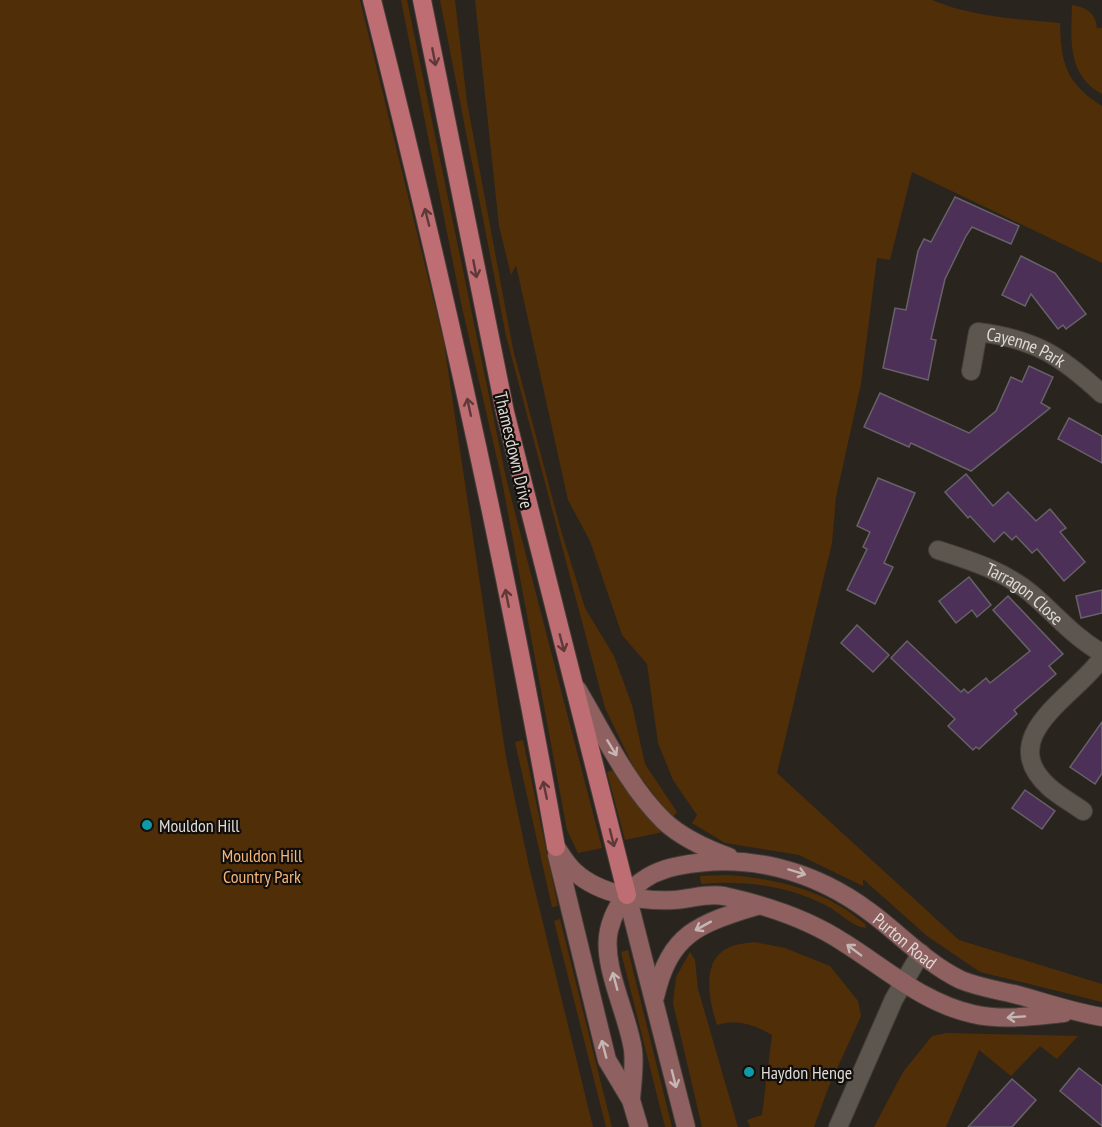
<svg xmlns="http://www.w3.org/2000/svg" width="1102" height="1127" font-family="'PT Sans Narrow',sans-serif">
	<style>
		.green { fill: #502e08 }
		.building { fill: #4d3057; stroke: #676269; stroke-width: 1.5 }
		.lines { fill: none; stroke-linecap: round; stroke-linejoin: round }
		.street-casing { stroke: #443e39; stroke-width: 20 }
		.secondary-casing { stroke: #443e39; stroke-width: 20 }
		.primary-casing { stroke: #443e39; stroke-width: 20 }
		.street { stroke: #5d564f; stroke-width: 18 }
		.secondary { stroke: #8e6160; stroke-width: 18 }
		.primary { stroke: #be6d72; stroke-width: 18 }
		.oneway { stroke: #5f3939 }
		.oneway2 { stroke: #c6b6b3 }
		.culture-dot { fill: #0f9aa8; stroke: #110e0b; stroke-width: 2 }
		.labels { text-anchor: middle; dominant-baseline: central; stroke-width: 4.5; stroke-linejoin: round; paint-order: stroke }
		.street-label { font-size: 18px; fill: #dedad6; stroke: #110e0b }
		.poi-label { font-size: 18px; fill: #dedad6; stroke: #110e0b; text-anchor: start }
		.park-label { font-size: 18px; fill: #f4b57b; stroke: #110e0b }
	</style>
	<rect width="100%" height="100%" fill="#2a241e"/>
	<!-- green -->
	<g class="green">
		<path d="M0 0H360L444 343 506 757 529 866 593 1127H0Z"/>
		<path d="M401 0H407L506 478 602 848 578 853 567 830 502 481 461 303Z"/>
		<path d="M440 0H455L467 102 513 349 560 527 585 608 614 656 632 705 645 764 677 812 672 818 635 770 605 708 506 336Z"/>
		<path d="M475 0H932C973 17 1017 19 1060 23 1061 64 1066 83 1102 106V263L912 172 890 260 877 258 861 384 836 497 832 543 777 773 959 940 1102 984V1002L980 972 927 936 863 879V886L799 855 725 843 692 823 697 815 673 780 658 743 647 664 622 635 590 541 568 500 516 265 511 275 499 226Z"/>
		<path d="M1072 5C1087 8 1095 12 1097 28H1102V94C1067 75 1071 40 1072 5Z"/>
		<path d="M523 740 558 906 552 907 515 742Z"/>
		<path d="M614 770 635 803 663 832 625 840 607 772Z"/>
		<path d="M728 875C778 879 825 890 865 924L866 928C853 927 841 914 829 907 789 886 746 880 701 884L700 876Z"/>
		<path d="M560 919 612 1127H606L554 921Z"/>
		<path d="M754 942 785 948 830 966 858 1001 861 1016 829 1086 814 1127H750L747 1120 762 1115 772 1035C754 1025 738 1018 717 1025 709 1001 700 959 730 947 737 944 747 943 754 942Z"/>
		<path d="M628 950 672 1127H665L621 952Z"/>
		<path d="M690 952 695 960 698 989 738 1127H702L673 1003 676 977Z"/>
		<path d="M947 1033 1078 1036 1057 1059 1040 1046 1011 1076 979 1050 946 1127H874L903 1072 932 1036Z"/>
	</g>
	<!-- building -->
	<g class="building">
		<path d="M955 197 1019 226 1011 244 972 227 966 236 945 279 931 339 936 340 928 380 883 368 895 308 906 310 918 251 924 239 931 242Z"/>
		<path d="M1021 256 1055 273 1086 314 1066 329 1063 325 1058 329 1031 294 1025 306 1002 295Z"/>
		<path d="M1029 366 1053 377 1041 403 1050 408 971 471 911 443 909 447 864 427 880 393 969 433 996 411 1011 377 1022 382Z"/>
		<path d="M1069 418 1102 436V463L1058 439Z"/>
		<path d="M966 474 993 506 1008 492 1036 521 1050 509 1066 528 1060 532 1085 562 1064 581 1037 549 1032 553 1016 536 1012 540 1004 532 994 542 970 516 968 518 945 492Z"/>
		<path d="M878 478 915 493 884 563 893 567 875 604 847 590 867 549 863 547 870 532 857 526Z"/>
		<path d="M969 577 991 605 977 617 972 610 956 623 939 601Z"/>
		<path d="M1102 590V613L1081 618 1076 596Z"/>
		<path d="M1008 596 1063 654 1049 666 1056 674 1014 710 1017 714 979 749 976 747 973 750 948 726 955 719 891 658 907 641 961 692 964 689 968 693 986 678 990 683 1030 651 993 610Z"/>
		<path d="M857 625 889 655 873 672 841 643Z"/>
		<path d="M1102 722V773L1095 784 1070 767Z"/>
		<path d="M1025 790 1055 811 1042 829 1012 808Z"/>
		<path d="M1079 1068 1102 1086V1126L1060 1091Z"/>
		<path d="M1012 1079 1036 1100 1012 1127H968Z"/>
	</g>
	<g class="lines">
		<defs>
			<g id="street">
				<path id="s1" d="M971 371 978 332C1035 339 1061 356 1102 394"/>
				<path id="s2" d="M938 550C972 561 1007 572 1034 596 1057 616 1075 638 1102 653"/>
				<path d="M1083 811C1072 803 1059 796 1049 787 993 736 1076 696 1102 658"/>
				<path d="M838 1127 894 999 921 953"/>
			</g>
			<g id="secondary">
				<path d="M577 689C603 732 627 785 664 821 682 838 707 849 729 857"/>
				<path d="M556 847C562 856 567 865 575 872 599 894 643 902 674 900 691 899 706 893 724 896 765 905 808 919 843 942 885 968 923 1003 973 1014 1003 1021 1034 1016 1064 1013"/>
				<path d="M557 855 607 1060 631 1100 639 1127"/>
				<path d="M627 895 686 1127"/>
				<path d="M655 997C670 933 698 924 757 906"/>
				<path id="s3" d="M631 1100C632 1084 635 1066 633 1050 628 1014 601 965 609 930 617 896 644 872 678 866 747 852 814 870 870 912 900 934 927 964 961 980 978 987 997 990 1014 994 1044 1002 1072 1012 1102 1017"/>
			</g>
			<g id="primary">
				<path d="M372 0C443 280 506 563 556 847"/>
				<path d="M422 0 505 412 627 895"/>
			</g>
		</defs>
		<!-- street casing -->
		<use href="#street" class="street-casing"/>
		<!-- secondary casing -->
		<use href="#secondary" class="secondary-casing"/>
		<!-- primary casing -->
		<use href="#primary" class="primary-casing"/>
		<!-- street -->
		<use href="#street" class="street"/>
		<!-- secondary -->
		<use href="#secondary" class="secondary"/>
		<!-- primary -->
		<use href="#primary" class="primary"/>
	</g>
	<!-- one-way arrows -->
	<defs><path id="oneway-shaft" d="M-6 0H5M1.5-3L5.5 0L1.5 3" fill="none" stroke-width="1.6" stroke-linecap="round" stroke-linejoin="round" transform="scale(1.5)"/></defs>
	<g class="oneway">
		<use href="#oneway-shaft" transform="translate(434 57) rotate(79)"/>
		<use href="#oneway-shaft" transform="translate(427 217) rotate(-104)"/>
		<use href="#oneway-shaft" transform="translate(475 269) rotate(79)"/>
		<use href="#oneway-shaft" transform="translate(469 407) rotate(-102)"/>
		<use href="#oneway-shaft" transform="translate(507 598) rotate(-101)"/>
		<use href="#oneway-shaft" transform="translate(562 643) rotate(75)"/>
		<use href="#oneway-shaft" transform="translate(545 790) rotate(-102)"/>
		<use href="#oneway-shaft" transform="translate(612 838) rotate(76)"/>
	</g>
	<g class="oneway2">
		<use href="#oneway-shaft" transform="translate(612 748) rotate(59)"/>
		<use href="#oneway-shaft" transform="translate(797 872) rotate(17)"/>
		<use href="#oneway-shaft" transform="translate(703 926) rotate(151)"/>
		<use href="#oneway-shaft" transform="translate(854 950) rotate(-143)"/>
		<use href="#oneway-shaft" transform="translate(615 981) rotate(-105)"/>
		<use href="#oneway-shaft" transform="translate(1016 1017) rotate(176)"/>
		<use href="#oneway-shaft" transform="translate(604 1049) rotate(-105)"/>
		<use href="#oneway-shaft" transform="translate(674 1079) rotate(76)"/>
	</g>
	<!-- markers -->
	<g class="culture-dot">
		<circle cx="147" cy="825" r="6"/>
		<circle cx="749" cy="1072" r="6"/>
	</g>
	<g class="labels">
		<!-- street labels -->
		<g class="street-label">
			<text stroke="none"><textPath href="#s1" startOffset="90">Cayenne Park</textPath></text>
			<text transform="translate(514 450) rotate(77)">Thamesdown Drive</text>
			<text stroke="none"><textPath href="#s2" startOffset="98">Tarragon Close</textPath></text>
			<text stroke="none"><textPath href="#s3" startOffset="522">Purton Road</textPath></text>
		</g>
		<!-- poi labels -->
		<g class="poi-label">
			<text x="159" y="825">Mouldon Hill</text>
			<text x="761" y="1072">Haydon Henge</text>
		</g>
		<!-- park labels -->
		<g class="park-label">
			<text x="262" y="855">Mouldon Hill<tspan x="262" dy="21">Country Park</tspan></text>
		</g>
	</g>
</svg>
